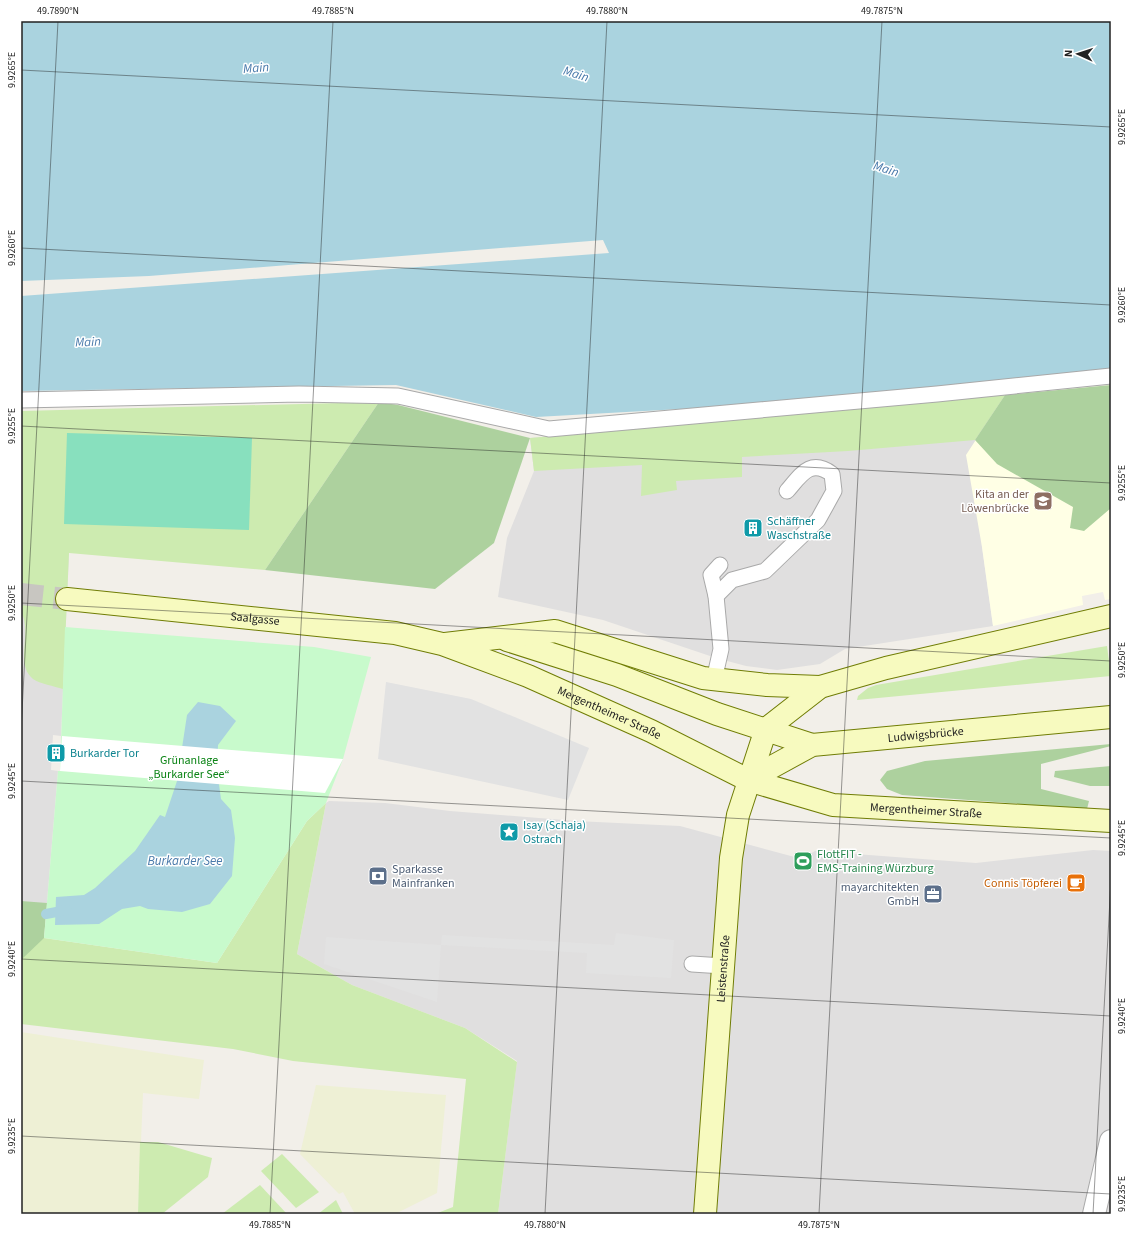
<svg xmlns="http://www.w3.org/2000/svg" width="1132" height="1235" font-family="'Source Sans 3',sans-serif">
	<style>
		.residential { fill: #e0dfdf }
		.education { fill: #ffffe5 }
		.farmland { fill: #eef0d5 }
		.grass { fill: #cdebb0 }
		.forest { fill: #add19e }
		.park { fill: #c8facc }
		.pitch { fill: #88e0be }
		.parking { fill: #e2e2e2 }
		.water { fill: #aad3df }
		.pier { fill: #fff }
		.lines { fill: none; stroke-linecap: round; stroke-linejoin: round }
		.stream { stroke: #aad3df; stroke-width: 10 }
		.secondary-tunnel { stroke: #c8c6c1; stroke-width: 22; stroke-dasharray: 22 11; stroke-linecap: butt }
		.service-casing { stroke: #a9a9a9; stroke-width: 17 }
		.minor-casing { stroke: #a9a9a9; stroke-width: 24 }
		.secondary-casing { stroke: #707d05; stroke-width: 24 }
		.service { stroke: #fff; stroke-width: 15 }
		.minor { stroke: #fff; stroke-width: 22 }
		.secondary { stroke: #f7fabf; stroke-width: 22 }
		.ticks { fill: none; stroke: #222; stroke-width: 1; stroke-opacity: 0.45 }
		.labels { text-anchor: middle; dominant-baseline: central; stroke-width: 3; stroke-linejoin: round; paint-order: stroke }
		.education-label { font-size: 12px; fill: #785e54; stroke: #fff; text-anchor: end }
		.culture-label { font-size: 12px; fill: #0d838f; stroke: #fff; text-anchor: start }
		.street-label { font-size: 12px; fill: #222; stroke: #fff }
		.park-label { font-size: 12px; fill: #0c8416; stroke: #fff }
		.leisure-label { font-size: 12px; fill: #27864d; stroke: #fff; text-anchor: start }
		.service-label { font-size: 12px; fill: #4e5e75; stroke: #fff; text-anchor: start }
		.food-label { font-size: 12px; fill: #c56008; stroke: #fff; text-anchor: end }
		.water-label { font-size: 13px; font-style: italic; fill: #4a7aab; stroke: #fff }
		.neatline { fill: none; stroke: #222; stroke-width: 1.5 }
		.ticks-label { font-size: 10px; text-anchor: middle; fill: #222 }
	</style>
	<rect width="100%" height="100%" fill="#f2efe9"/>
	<!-- residential -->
	<g class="residential">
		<path d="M1005 395 975 440 982 547 993 626 845 649 820 664 777 670 746 666 716 658 603 620 498 597 507 538 534 471 530 438Z"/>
		<path d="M21 442 69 553 61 736 53 735 51 770 58 771 46 914 21 937Z"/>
		<path d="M329 801 385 803 450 811 576 821 680 826 802 859 815 851 976 863 1093 850 1111 851V1214H498L517 1061 465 1028 352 985 297 954 326 803Z"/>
	</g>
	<!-- education -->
	<path class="education" d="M1111 385V599L1105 600 1103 592 1082 596 1083 605 993 626 982 547 966 455 1005 395Z"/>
	<!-- farmland -->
	<g class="farmland">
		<path d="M21 1032 204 1060 199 1099 143 1093 138 1214H21Z"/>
		<path d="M316 1085 446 1095 437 1193 395 1214H355L343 1192 339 1194 300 1154Z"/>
	</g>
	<!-- grass -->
	<g class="grass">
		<path d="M1005 395 975 440 848 451 742 457V477L676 481 677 490 641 496 642 465 534 471 530 438Z"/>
		<path d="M379 402 265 570 69 553 63 689C54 686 40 684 33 679 14 664 33 632 21 612V411Z"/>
		<path d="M1107 646 1111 676 857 700 858 696 868 688 876 685Z"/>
		<path d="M326 803 297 954 352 985 465 1028 517 1062 498 1214H435L453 1207 466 1079 293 1061 233 1049 21 1024V937L44 938 217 963 307 821Z"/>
		<path d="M140 1142H158L212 1158 208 1177 162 1214H138Z"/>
		<path d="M282 1154 319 1192 296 1208 261 1171Z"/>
		<path d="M260 1185 287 1214H222Z"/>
		<path d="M336 1200 343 1214H318Z"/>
	</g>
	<!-- forest -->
	<g class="forest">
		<path d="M1111 385V508L1084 531 1070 528 1073 507 997 464 975 440 1005 395Z"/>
		<path d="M379 402 398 405 530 438 494 543 435 589 265 570Z"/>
		<path d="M1111 744V746L1041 764V789L1089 801 1087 809 902 795 887 789 880 780 887 771 925 761Z"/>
		<path d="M1111 766V786H1090L1054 777 1055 771Z"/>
		<path d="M21 901 47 903 44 938 21 960Z"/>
	</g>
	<!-- park -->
	<path class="park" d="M65 627 314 647 371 657 343 759 326 803 307 821 217 963 44 938 58 771H60Z"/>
	<!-- pitch -->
	<path class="pitch" d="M67 433 252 438 249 530 64 524Z"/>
	<!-- parking -->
	<g class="parking">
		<path d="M386 682 471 699 589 748 568 800 378 759Z"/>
		<path d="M616 933 674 940 671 978 586 973 587 953 441 945 437 1002 324 964 326 937 441 945 442 935 614 945Z"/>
	</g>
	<!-- water -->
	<g class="water">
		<path d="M21 21H1111V372L753 405 536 417 396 385 21 391V296L609 253 603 240 149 276 21 281Z"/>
		<path d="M198 702 220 706 236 721 218 745 217 770 221 799 231 810 235 838 232 876 210 904 182 912 148 909 140 906 122 909 99 924 55 925 56 897 84 895 95 888 135 851 160 815 165 817 177 781 187 715Z"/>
	</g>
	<!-- pier -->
	<path class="pier" d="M62 736 343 759 325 793 60 771Z"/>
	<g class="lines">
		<!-- stream -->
		<path class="stream" d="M46 914 67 910"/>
		<!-- secondary-tunnel -->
		<path class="secondary-tunnel" d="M21 594 67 599"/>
		<defs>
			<g id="service">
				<path d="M21 400 299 394 398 396 549 429 937 394 1111 376"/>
				<path d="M716 596 732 580 765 571 818 520 834 491 832 474C810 458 801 475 787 491"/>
				<path d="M714 680 721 649 716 596 711 575 720 565"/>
				<path d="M692 964 723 966"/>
			</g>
			<path id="minor" d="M1094 1214 1111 1141"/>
			<g id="secondary">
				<path id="s1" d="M67 599 395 633 442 644 528 676 651 731 748 780 833 805 1111 821"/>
				<path d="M507 640 617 675 717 714 812 745"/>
				<path d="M445 644 555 631 703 678 767 685 820 687"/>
				<path d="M766 729 820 687 886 668 1111 616"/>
				<path id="s2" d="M748 780 812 745 1111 717"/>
				<path id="s3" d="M705 1214 731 858 738 815 766 729"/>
			</g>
		</defs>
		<!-- service casing -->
		<use href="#service" class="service-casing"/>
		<!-- minor casing -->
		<use href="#minor" class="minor-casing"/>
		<!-- secondary casing -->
		<use href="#secondary" class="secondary-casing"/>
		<!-- service -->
		<use href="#service" class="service"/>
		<!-- minor -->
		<use href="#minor" class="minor"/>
		<!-- secondary -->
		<use href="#secondary" class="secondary"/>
	</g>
	<!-- ticks -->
	<path class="ticks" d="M21 70 1111 127M21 248 1111 305M21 426 1111 483M21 603 1111 661M21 731 58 21M21 781 1111 838M21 959 1111 1016M21 1136 1111 1194M270 1214 333 21M545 1214 607 21M819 1214 882 21M1093 1214 1111 880"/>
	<!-- icons -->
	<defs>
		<symbol id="school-square" viewBox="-11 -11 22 22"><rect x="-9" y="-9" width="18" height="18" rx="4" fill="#8d6e63" stroke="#fff"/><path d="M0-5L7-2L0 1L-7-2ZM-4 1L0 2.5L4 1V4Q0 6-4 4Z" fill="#fff"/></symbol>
		<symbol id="building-square" viewBox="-11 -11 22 22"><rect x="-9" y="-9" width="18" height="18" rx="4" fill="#0f9aa8" stroke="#fff"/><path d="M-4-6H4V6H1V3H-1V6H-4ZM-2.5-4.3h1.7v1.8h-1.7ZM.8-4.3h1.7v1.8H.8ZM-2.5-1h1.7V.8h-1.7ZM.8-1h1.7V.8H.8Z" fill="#fff"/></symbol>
		<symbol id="sight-square" viewBox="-11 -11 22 22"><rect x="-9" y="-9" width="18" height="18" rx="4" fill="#0f9aa8" stroke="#fff"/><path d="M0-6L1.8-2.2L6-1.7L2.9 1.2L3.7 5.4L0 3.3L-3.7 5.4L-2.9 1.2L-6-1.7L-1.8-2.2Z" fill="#fff"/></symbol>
		<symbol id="stadium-square" viewBox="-11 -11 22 22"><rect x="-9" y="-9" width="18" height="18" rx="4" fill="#2e9e5b" stroke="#fff"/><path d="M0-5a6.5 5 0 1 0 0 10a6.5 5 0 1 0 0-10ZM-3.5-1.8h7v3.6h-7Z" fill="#fff"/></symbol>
		<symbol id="bank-square" viewBox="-11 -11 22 22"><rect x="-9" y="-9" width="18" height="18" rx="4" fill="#5c6f8a" stroke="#fff"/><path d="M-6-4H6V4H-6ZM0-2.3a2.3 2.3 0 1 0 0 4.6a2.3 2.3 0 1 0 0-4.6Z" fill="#fff"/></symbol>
		<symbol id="cafe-square" viewBox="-11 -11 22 22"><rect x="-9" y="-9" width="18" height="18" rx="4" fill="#e8710a" stroke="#fff"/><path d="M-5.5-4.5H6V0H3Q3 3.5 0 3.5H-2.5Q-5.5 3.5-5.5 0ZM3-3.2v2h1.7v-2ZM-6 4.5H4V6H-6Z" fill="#fff"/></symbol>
		<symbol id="office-square" viewBox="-11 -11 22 22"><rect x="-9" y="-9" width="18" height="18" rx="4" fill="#5c6f8a" stroke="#fff"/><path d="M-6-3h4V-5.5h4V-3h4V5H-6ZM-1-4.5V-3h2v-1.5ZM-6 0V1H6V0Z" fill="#fff"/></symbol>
	</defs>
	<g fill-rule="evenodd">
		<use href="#school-square" x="1032" y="490" width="22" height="22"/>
		<use href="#building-square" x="742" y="517" width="22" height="22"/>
		<use href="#building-square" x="45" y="742" width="22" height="22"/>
		<use href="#sight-square" x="498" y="821" width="22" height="22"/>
		<use href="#stadium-square" x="792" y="850" width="22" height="22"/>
		<use href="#bank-square" x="367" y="865" width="22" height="22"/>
		<use href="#cafe-square" x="1065" y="872" width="22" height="22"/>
		<use href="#office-square" x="922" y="883" width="22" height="22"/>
	</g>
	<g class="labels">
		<!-- education labels -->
		<g class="education-label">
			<text x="1029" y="494">Kita an der<tspan x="1029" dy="14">Löwenbrücke</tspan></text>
		</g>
		<!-- culture labels -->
		<g class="culture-label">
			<text x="767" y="521">Schäffner<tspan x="767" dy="14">Waschstraße</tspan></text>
			<text x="70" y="753">Burkarder Tor</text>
			<text x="523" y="825">Isay (Schaja)<tspan x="523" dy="14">Ostrach</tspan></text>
		</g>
		<!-- street labels -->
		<g class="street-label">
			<text stroke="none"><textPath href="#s1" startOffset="189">Saalgasse</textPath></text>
			<text stroke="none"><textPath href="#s1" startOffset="559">Mergentheimer Straße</textPath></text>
			<text stroke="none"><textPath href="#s2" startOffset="187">Ludwigsbrücke</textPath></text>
			<text stroke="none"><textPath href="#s1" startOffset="895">Mergentheimer Straße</textPath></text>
			<text stroke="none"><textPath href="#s3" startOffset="246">Leistenstraße</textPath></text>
		</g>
		<!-- park labels -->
		<g class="park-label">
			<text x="189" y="760">Grünanlage<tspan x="189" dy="14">„Burkarder See“</tspan></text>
		</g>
		<!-- leisure labels -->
		<g class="leisure-label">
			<text x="817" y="854">FlottFIT -<tspan x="817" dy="14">EMS-Training Würzburg</tspan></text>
		</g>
		<!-- service labels -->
		<g class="service-label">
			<text x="392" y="869">Sparkasse<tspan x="392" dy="14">Mainfranken</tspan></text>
			<text x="919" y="887" text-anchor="end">mayarchitekten<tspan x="919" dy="14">GmbH</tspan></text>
		</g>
		<!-- food labels -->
		<g class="food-label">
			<text x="1062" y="883">Connis Töpferei</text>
		</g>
		<!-- water labels -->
		<g class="water-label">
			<text transform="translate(256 68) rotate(-4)">Main</text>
			<text transform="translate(576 74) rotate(17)">Main</text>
			<text transform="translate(886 169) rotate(17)">Main</text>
			<text transform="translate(88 342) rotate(-2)">Main</text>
			<text x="185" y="861">Burkarder See</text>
		</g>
	</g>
	<!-- border -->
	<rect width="1132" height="1235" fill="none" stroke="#ffffff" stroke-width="44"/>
	<!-- north arrow -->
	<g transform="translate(1078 54) rotate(273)" stroke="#ffffff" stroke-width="3" paint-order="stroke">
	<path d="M0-3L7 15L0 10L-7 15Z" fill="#222222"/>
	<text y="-6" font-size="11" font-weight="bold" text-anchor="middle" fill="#222222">N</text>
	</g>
	<rect x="22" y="22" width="1088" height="1191" class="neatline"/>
	<g class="ticks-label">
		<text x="58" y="14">49.7890°N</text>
		<text x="333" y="14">49.7885°N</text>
		<text x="607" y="14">49.7880°N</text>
		<text x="882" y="14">49.7875°N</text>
		<text transform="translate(11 70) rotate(-90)" y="4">9.9265°E</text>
		<text transform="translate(1121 127) rotate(-90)" y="4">9.9265°E</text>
		<text transform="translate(11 248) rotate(-90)" y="4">9.9260°E</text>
		<text transform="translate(1121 305) rotate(-90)" y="4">9.9260°E</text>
		<text transform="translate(11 426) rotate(-90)" y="4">9.9255°E</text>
		<text transform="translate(1121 483) rotate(-90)" y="4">9.9255°E</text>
		<text transform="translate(11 603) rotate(-90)" y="4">9.9250°E</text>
		<text transform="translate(1121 660) rotate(-90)" y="4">9.9250°E</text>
		<text transform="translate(11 781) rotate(-90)" y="4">9.9245°E</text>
		<text transform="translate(1121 838) rotate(-90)" y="4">9.9245°E</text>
		<text transform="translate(11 959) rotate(-90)" y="4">9.9240°E</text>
		<text transform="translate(1121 1016) rotate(-90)" y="4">9.9240°E</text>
		<text transform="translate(11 1136) rotate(-90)" y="4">9.9235°E</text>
		<text transform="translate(1121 1194) rotate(-90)" y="4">9.9235°E</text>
		<text x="270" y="1228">49.7885°N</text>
		<text x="545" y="1228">49.7880°N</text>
		<text x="819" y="1228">49.7875°N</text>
	</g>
</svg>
